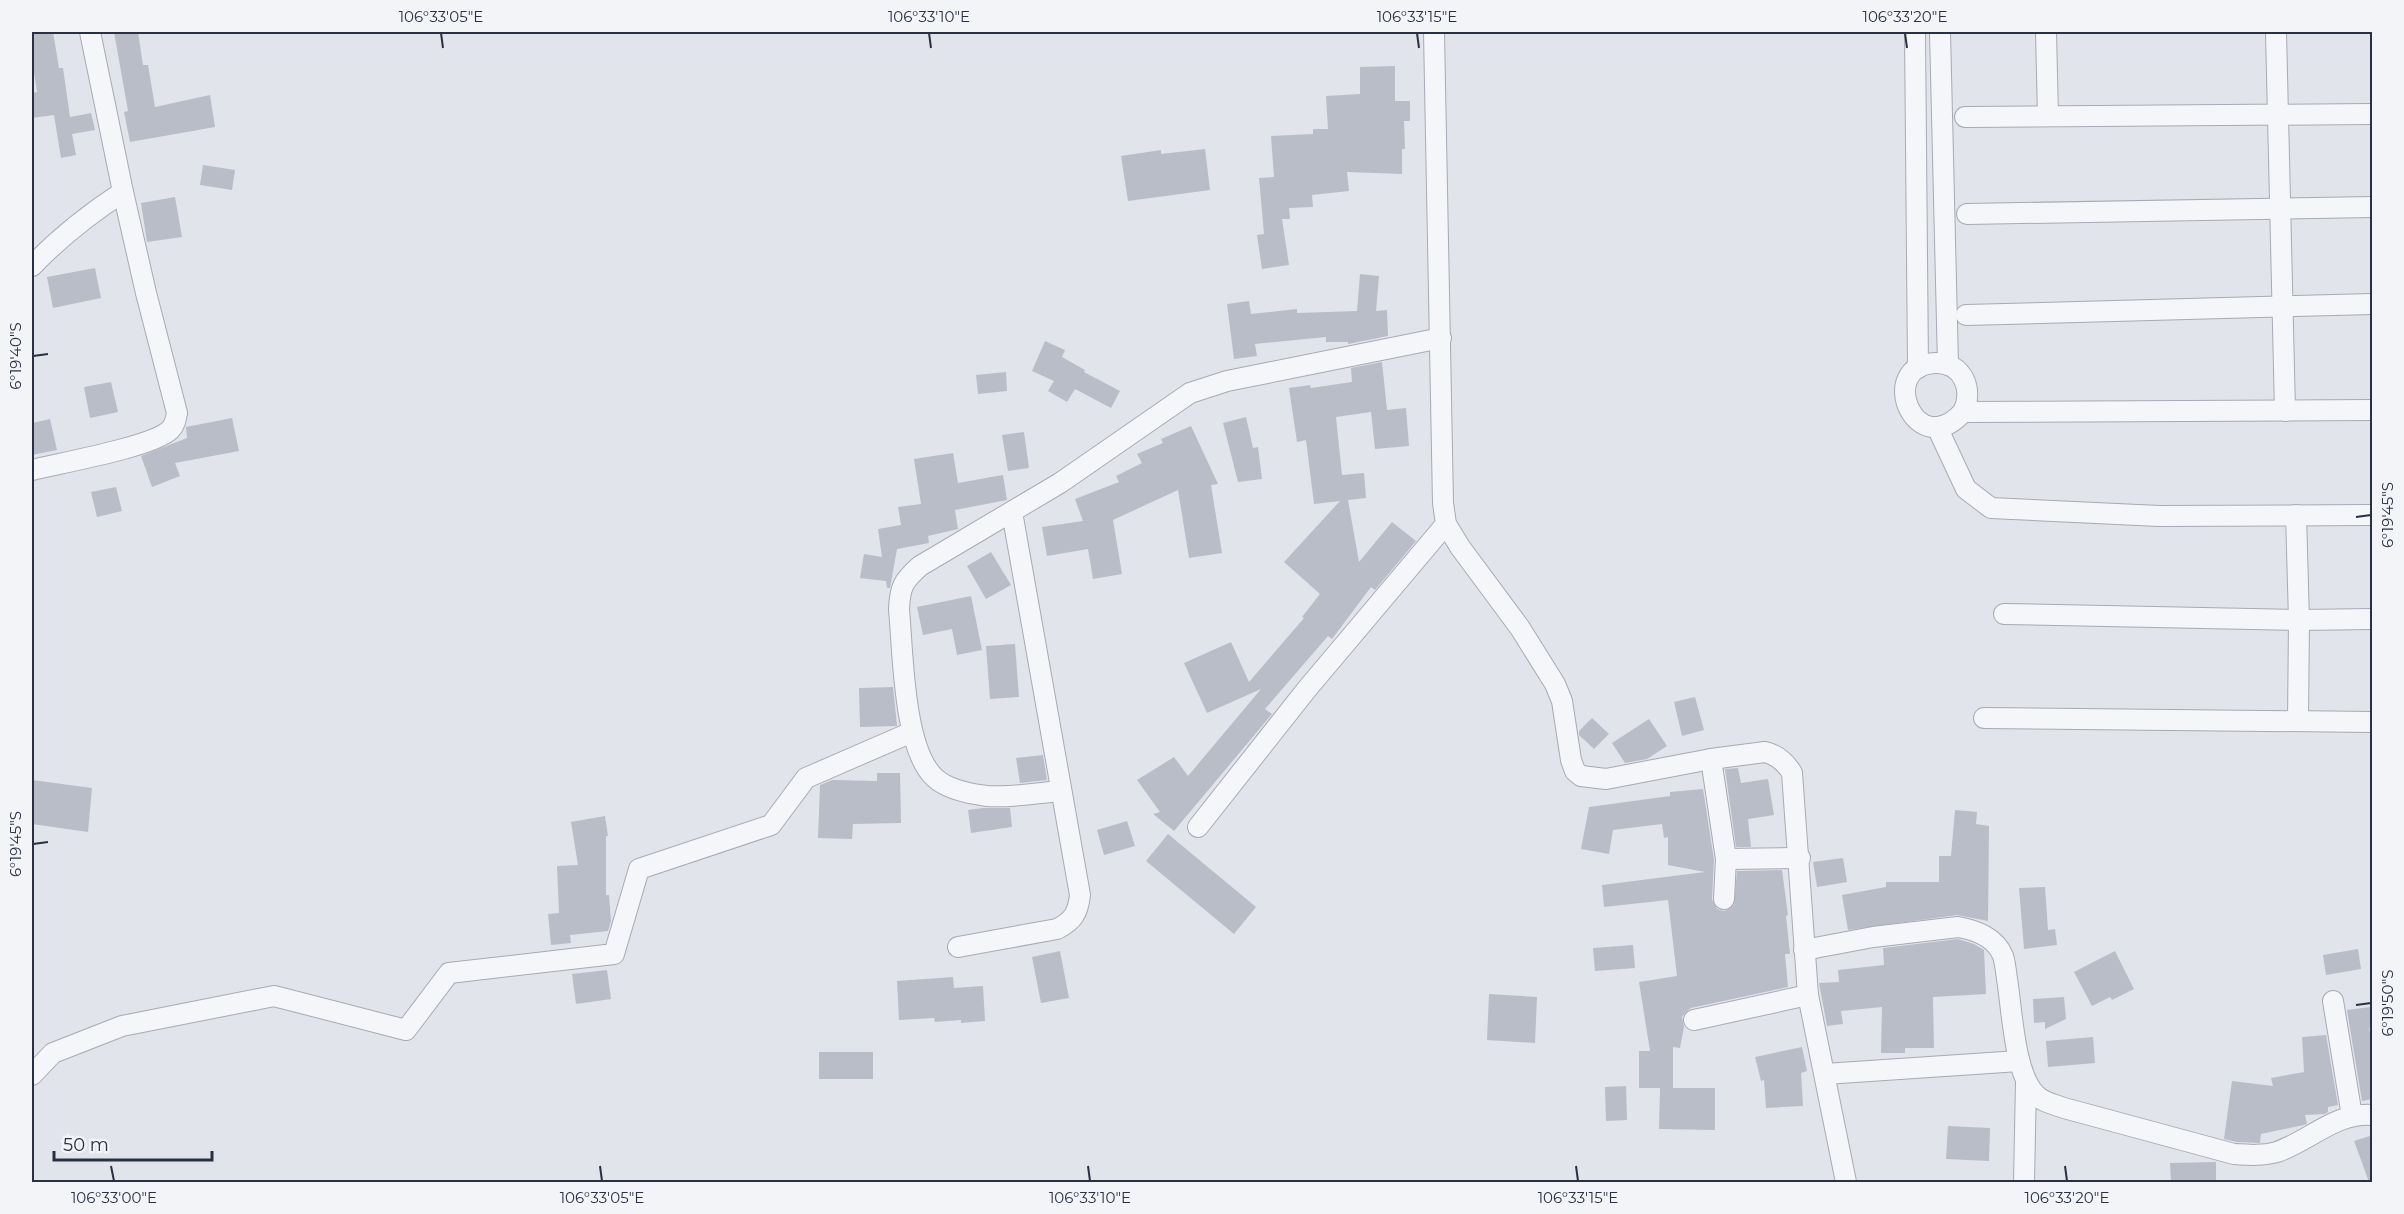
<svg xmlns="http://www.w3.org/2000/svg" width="2404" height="1214" font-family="Montserrat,sans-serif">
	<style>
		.building { fill: #b9bdc8 }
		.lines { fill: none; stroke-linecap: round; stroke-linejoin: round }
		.street-casing { stroke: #a7aab5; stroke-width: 22 }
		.street { stroke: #f5f6f9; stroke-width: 20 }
		.ticks { fill: none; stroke: #2a3043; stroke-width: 2 }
		.neatline { fill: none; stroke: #2a3043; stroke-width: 2 }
		.ticks-label { font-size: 15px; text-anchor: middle; fill: #2a3043 }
	</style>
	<rect width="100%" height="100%" fill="#e2e4eb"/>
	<!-- building -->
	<g class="building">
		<path d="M32 32H53L59 68H63L70 117 91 113 95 130 72 134 76 155 61 158 54 115 32 118V93L37 92 32 60Z"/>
		<path d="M114 32H138L143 65H148L155 107 210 95 215 127 130 142 124 112 128 111Z"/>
		<path d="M1395 66V101H1410V121H1404L1405 149H1402V174L1347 172 1349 191 1312 195 1313 207 1289 208 1290 219H1282L1289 265 1262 269 1257 235 1264 234 1259 178 1274 177 1271 136 1313 134V129H1328L1326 96 1360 94V67Z"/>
		<path d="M1205 149 1210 190 1128 201 1121 156 1161 150V154Z"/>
		<path d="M203 165 235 170 232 190 200 185Z"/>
		<path d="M175 197 182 237 147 242 141 203Z"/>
		<path d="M95 268 101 298 53 308 47 277Z"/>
		<path d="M1360 274 1379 276 1376 311 1387 310 1388 336 1348 344V342H1326V337L1255 344 1257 356 1234 359 1227 304 1249 301 1251 314 1297 309V313L1357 311Z"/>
		<path d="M1045 341 1065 350 1062 357 1085 370 1084 372 1120 391 1111 408 1075 389 1067 402 1048 391 1054 381 1032 371Z"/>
		<path d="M1382 362 1387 410 1406 408 1409 446 1375 449 1371 412 1336 417 1342 475 1364 473 1366 498 1348 500 1359 562 1392 522 1416 541 1375 590 1371 587 1332 639 1328 636 1265 709 1272 714 1174 831 1153 814 1160 812 1137 780 1174 757 1188 776 1261 689 1207 713 1184 663 1231 642 1249 682 1304 618 1302 617 1320 594 1284 562 1340 501 1314 504 1306 440 1297 442 1289 388 1310 385 1311 388 1352 382 1351 368Z"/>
		<path d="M1006 372 1007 391 978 394 976 375Z"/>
		<path d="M111 382 118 412 90 418 84 387Z"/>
		<path d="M1246 417 1253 448 1258 447 1262 479 1238 482 1223 423Z"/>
		<path d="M232 418 239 451 175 463 180 476 152 487 141 456 187 438 186 427Z"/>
		<path d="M50 419 57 450 32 455V423Z"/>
		<path d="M1191 426 1218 484 1211 485 1222 553 1189 558 1178 490 1113 520 1122 574 1093 579 1088 549 1047 556 1042 527 1083 521 1075 499 1119 482 1116 476 1142 463 1137 454 1163 443 1161 439Z"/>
		<path d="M1024 432 1029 468 1008 471 1002 435Z"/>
		<path d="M953 453 958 483 1003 475 1007 500 955 510 958 529 928 536 929 543 897 549 890 588H887L886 581 860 578 864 554 882 557 878 529 901 525 898 507 921 504 914 459Z"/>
		<path d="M116 487 122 511 97 517 91 492Z"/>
		<path d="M991 552 1011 585 986 599 967 566Z"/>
		<path d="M971 596 982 650 957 655 952 629 923 635 917 607Z"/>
		<path d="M1015 644 1019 697 990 699 986 646Z"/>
		<path d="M893 687 897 726 860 727 859 688Z"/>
		<path d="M1695 697 1704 730 1682 736 1674 702Z"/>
		<path d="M1592 718 1609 734 1594 749 1579 735V731Z"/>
		<path d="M1649 719 1667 746 1647 759 1625 763 1612 743Z"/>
		<path d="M1043 755 1047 780 1020 783 1016 758Z"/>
		<path d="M1738 768 1741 783 1768 779 1774 815 1748 819 1751 847H1736L1725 769Z"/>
		<path d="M877 773H900L901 823 853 824 852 839 818 838 820 785 832 780 877 781Z"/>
		<path d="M32 780 92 788 88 832 32 824Z"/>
		<path d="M1703 789 1714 860 1712 899 1717 909 1724 911 1734 905 1737 871 1782 870 1788 915 1786 916 1790 954H1785L1788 987 1691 1008 1686 1012 1682 1017 1684 1027 1680 1048 1673 1047V1088H1715V1130L1659 1129 1660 1088H1639V1051H1650L1639 982 1677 976 1668 900 1604 907 1602 885 1705 872 1668 865V837L1664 838 1662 824 1613 830 1609 854 1581 849 1589 807 1670 796V792Z"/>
		<path d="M983 808H1010L1012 827 971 833 968 810Z"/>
		<path d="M1955 810 1977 812 1976 824 1989 826 1988 921 1957 915 1848 930 1842 895 1886 887V882H1939V856H1951Z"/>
		<path d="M605 816 608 836H606V895H609L611 921 608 931 570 935 571 943 551 945 548 914 559 913 557 866 578 865 571 822Z"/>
		<path d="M1127 821 1135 846 1104 855 1097 830Z"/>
		<path d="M1168 834 1256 907 1234 934 1146 861Z"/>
		<path d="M1843 858 1847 882 1817 887 1813 862Z"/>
		<path d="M2045 887 2048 930 2055 929 2057 945 2024 949 2019 888Z"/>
		<path d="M1958 939 1974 944 1984 950 1986 994 1933 997 1934 1048H1905V1053H1881L1882 1007 1841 1011 1843 1024 1827 1026 1819 983 1839 982 1838 970 1884 965 1883 948Z"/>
		<path d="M1633 945 1635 968 1595 971 1593 948Z"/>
		<path d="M2358 949 2361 969 2326 975 2323 955Z"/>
		<path d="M1060 951 1069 998 1041 1003 1032 957Z"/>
		<path d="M2115 951 2134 989 2112 1000 2110 997 2092 1006 2074 972Z"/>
		<path d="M607 970 611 999 576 1004 572 974Z"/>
		<path d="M953 977 954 988 983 986 985 1021 961 1023V1020L935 1022 934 1018 899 1020 897 981Z"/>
		<path d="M1489 994 1537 997 1535 1043 1487 1040Z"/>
		<path d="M2064 997 2066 1019 2045 1029V1022L2034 1023 2033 999Z"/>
		<path d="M2370 1007 2372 1028H2369L2373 1045V1099L2362 1101 2347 1010Z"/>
		<path d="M2326 1035 2338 1105 2328 1107V1112L2325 1114 2305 1115 2307 1124 2304 1125 2261 1134 2260 1143 2237 1142 2224 1139 2232 1081 2273 1086 2271 1078 2304 1072 2302 1037Z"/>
		<path d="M2093 1037 2095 1063 2048 1067 2046 1041Z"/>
		<path d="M1802 1047 1807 1071 1801 1073 1803 1106 1766 1108 1764 1080 1761 1081 1755 1057Z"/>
		<rect x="819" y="1052" width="54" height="27"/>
		<path d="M1626 1086 1627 1120 1606 1121 1605 1087Z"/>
		<path d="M1948 1126 1990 1128 1989 1161 1946 1159Z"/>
		<path d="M2373 1135V1182H2369L2354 1141Z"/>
		<path d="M2216 1162V1182H2171L2170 1163Z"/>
	</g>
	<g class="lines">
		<defs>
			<g id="street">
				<path d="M1434 32 1443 503 1446 524 1460 547 1520 628 1555 684 1562 701 1571 760 1575 771 1581 776 1606 779 1711 759 1765 752C1778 755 1786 763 1792 773L1808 995 1846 1182"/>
				<path d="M1915 32 1918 368"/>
				<path d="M1940 32 1948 365"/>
				<path d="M2046 32 2048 116"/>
				<path d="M2276 32 2285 411"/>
				<path d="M1965 117 2372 114"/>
				<path d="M1967 214 2372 207"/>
				<path d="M32 266C60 237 89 214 123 192L90 32"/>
				<path d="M1966 315 2372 304"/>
				<path d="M1963 412C1974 390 1963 362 1935 363 1875 366 1916 464 1963 412L2372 410"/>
				<path d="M1937 427 1966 489 1991 508 2159 516 2372 515"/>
				<path d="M32 470C60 463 152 447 170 430 175 425 176 419 177 413L146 293 123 192"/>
				<path d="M2296 515 2299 620 2298 720"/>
				<path d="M2004 614 2299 620 2372 619"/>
				<path d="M1984 718 2372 722"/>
				<path d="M1711 759 1726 859 1724 899"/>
				<path d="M1060 791C1037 793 1010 798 987 796 971 794 947 789 935 778 903 749 903 651 899 609 900 587 903 581 920 566L1060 483 1190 393 1227 381 1441 338"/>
				<path d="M1198 827 1307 689 1446 524"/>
				<path d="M1726 859 1800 858"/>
				<path d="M958 947 1057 929C1073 921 1078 913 1080 895L1012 512"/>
				<path d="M1804 950 1873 937 1958 927C1976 930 1996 938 2003 956 2005 962 2006 971 2007 979 2012 1009 2014 1072 2035 1094 2042 1102 2053 1104 2064 1108L2234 1154C2249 1155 2263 1156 2277 1152 2309 1141 2336 1112 2372 1115"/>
				<path d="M2333 1001 2352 1116"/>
				<path d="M1694 1020 1808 995"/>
				<path d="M1825 1074 2019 1061"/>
				<path d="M32 1075 53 1053 122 1026 274 996 406 1030 449 973 614 954 639 869 771 825 806 778 912 732"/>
				<path d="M2024 1182 2026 1082"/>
			</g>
		</defs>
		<!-- street casing -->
		<use href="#street" class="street-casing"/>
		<!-- street -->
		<use href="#street" class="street"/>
	</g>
	<!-- ticks -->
	<path class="ticks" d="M441 33 443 48M929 33 931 48M1417 33 1419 48M1905 33 1907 48M33 356 48 354M2356 517 2371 515M33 844 48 842M2356 1005 2371 1003M111 1166 114 1181M600 1166 602 1181M1088 1166 1090 1181M1576 1166 1578 1181M2065 1166 2067 1181"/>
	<!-- border -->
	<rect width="2404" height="1214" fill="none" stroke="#f2f4f8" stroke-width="66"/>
	<!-- scale -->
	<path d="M54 1151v9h158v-9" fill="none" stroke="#2a3043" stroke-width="3"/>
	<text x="63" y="1151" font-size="18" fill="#2a3043" stroke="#f2f4f8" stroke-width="4.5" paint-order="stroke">50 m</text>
	<rect x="33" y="33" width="2338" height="1148" class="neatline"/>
	<g class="ticks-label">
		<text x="441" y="22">106°33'05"E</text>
		<text x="929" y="22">106°33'10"E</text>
		<text x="1417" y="22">106°33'15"E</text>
		<text x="1905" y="22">106°33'20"E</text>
		<text transform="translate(16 356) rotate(-90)" y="5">6°19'40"S</text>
		<text transform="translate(2388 515) rotate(-90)" y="5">6°19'45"S</text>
		<text transform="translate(16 844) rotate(-90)" y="5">6°19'45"S</text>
		<text transform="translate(2388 1003) rotate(-90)" y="5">6°19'50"S</text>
		<text x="114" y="1203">106°33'00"E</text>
		<text x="602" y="1203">106°33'05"E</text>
		<text x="1090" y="1203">106°33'10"E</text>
		<text x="1578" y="1203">106°33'15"E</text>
		<text x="2067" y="1203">106°33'20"E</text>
	</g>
</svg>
